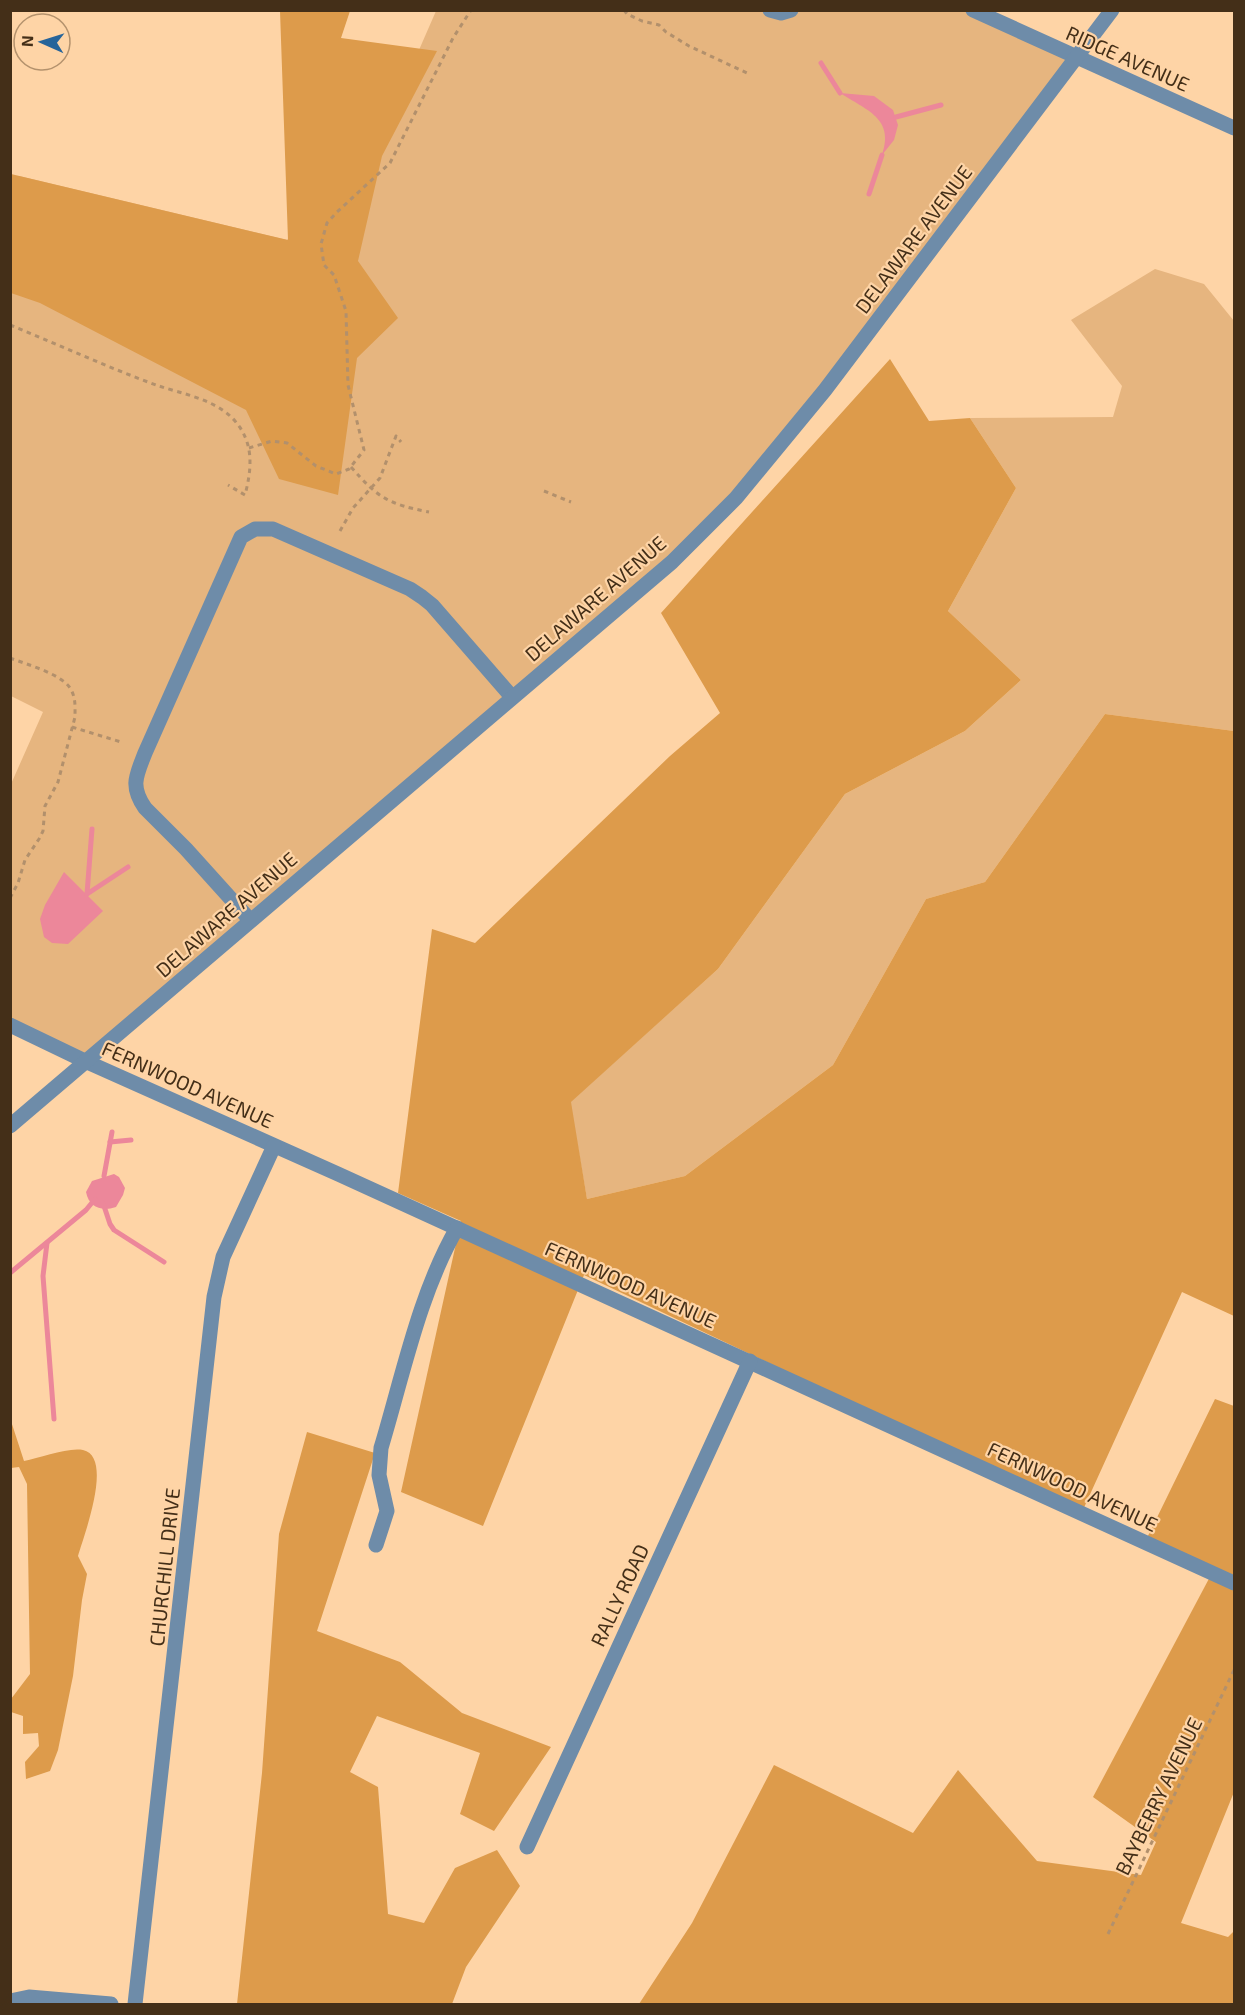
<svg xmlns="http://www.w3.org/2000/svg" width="1245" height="2015" font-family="'Exo 2',sans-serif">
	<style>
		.green { fill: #e6b57f }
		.forest { fill: #dd9b4b }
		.water { fill: #ec879a }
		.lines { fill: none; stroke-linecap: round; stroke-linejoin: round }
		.stream { stroke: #ec879a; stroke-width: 5 }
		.path { stroke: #b2906c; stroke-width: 3; stroke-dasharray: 4.5 4.5; stroke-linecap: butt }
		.minor { stroke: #6e8ca9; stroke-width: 15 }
		.labels { text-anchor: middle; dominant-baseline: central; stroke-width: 4.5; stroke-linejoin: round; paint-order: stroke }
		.street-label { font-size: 20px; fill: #442f18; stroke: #fed4a6 }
	</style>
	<rect width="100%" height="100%" fill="#fed4a6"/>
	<!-- green -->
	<g class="green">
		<path d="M436 11H973L1075 58 736 498 87 1062 11 1025V784L43 712 11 696 10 198 19 176 287 240 412 66Z"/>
		<path d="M1155 269 1204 284 1234 321V731L1105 714 985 882 926 899 833 1065 685 1176 587 1199 570 1102 718 969 845 794 965 731 1021 680 948 611 1016 488 970 418 1113 417 1122 386 1071 320Z"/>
	</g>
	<!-- forest -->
	<g class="forest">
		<path d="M280 11H350L341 38 437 51 382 156 358 261 398 318 357 358 338 495 279 479 246 410 40 303 11 293V174L288 240Z"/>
		<path d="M890 359 929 421 970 418 1016 488 948 611 1021 680 965 731 845 794 718 969 571 1102 587 1199 685 1176 833 1065 926 899 985 882 1105 714 1234 731V1316L1182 1292 1082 1512 584 1275 483 1526 401 1492 461 1221 398 1193 432 929 475 943 670 756 720 713 661 613Z"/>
		<path d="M1215 1399 1234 1406V1792L1181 1923 1228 1937 1234 1931V2004H639L692 1923 774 1765 913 1833 958 1770 1037 1861 1141 1875 1156 1842 1093 1797 1212 1573 1145 1542Z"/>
		<path d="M10 1418 24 1461C40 1458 68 1447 83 1450 114 1457 84 1535 78 1556L87 1574 82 1600 73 1676 58 1750 50 1771 26 1779 25 1762 39 1746 38 1733 23 1734V1716L11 1712V1699L30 1674 27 1484 19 1467 11 1468Z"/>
		<path d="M307 1432 375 1453 317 1631 400 1662 462 1713 551 1747 494 1831 460 1814 480 1753 377 1716 350 1772 378 1787 388 1914 424 1923 455 1868 497 1850 520 1886 466 1967 452 2004H237L262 1773 279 1534Z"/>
	</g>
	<!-- water -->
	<g class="water">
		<path d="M840 93 874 96 893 110 898 125 894 140 882 155C895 118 866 110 840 93Z"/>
		<path d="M64 872 103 911 68 944 52 943 44 937 40 919 45 905Z"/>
		<path d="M114 1174 119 1177 125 1188 123 1195 116 1207C101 1212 89 1207 86 1192L92 1181Z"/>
	</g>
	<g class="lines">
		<!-- stream -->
		<g class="stream">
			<path d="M821 63 840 93"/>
			<path d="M896 117 941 105"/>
			<path d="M869 194 882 155"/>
			<path d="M87 894 92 829"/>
			<path d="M87 894 128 867"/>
			<path d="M110 1142 131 1140"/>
			<path d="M104 1176 112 1132"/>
			<path d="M103 1203 110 1224 114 1230 164 1262"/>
			<path d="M47 1243 43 1276 54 1419"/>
			<path d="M10 1273 86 1210 95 1199"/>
		</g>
		<!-- path -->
		<g class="path">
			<path d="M624 10 627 14 642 21 659 25 666 32 689 46 747 73"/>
			<path d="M10 325C59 345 107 367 156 385 182 394 216 399 235 421 254 443 252 468 245 495L228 485"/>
			<path d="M249 448 272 441 287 443 316 466 336 474 349 469 364 450 348 385 346 311 334 275 324 265 321 244 327 223 337 212 390 163 453 38 471 10"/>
			<path d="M351 467C378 498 388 504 429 512"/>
			<path d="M544 491 571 502"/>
			<path d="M340 531 353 508 380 478 396 436 401 442"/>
			<path d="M10 658C26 664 61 674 70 688 76 697 75 707 75 717L58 782 45 806 43 831 39 839 25 860 18 883 10 898"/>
			<path d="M72 727 121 742"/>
			<path d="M1108 1934 1234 1670"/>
		</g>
		<!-- minor -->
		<g class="minor">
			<path d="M770 10 781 13 791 10"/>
			<path d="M973 10 1234 128"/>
			<path d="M250 920 186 849 145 808C130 786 136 776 145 753L241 537 255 529H273L410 589 422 597 432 605 512 697"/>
			<path d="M10 1025 87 1062 338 1174 1234 1583"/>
			<path d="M10 1126 672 562 736 498 825 390 1112 10"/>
			<path d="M376 1545 387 1511 379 1475 381 1448C403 1375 419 1294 457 1228"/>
			<path d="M527 1847 750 1361"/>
			<path d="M10 2001 29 1997 111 2004"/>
			<path d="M135 2004 214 1297 223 1257 274 1146"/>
		</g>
	</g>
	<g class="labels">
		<!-- street labels -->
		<g class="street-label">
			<text transform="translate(1128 58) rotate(24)">RIDGE AVENUE</text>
			<text transform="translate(913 239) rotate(-53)">DELAWARE AVENUE</text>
			<text transform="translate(595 598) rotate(-41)">DELAWARE AVENUE</text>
			<text transform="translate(226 914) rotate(-41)">DELAWARE AVENUE</text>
			<text transform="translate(188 1084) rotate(24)">FERNWOOD AVENUE</text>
			<text transform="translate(631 1284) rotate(24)">FERNWOOD AVENUE</text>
			<text transform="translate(1073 1486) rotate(25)">FERNWOOD AVENUE</text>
			<text transform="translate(164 1567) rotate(-84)">CHURCHILL DRIVE</text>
			<text transform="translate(619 1595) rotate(-65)">RALLY ROAD</text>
			<text transform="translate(1158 1796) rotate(-64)">BAYBERRY AVENUE</text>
		</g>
	</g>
	<!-- border -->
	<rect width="1245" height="2015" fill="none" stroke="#442f18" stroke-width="24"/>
	<!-- north arrow -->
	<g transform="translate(42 42) rotate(273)"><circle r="28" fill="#fed4a6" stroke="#b4926d" stroke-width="1.5"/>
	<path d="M0-4.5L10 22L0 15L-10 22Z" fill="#26649a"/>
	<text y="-9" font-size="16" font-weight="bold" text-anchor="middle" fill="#442f18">N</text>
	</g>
</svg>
